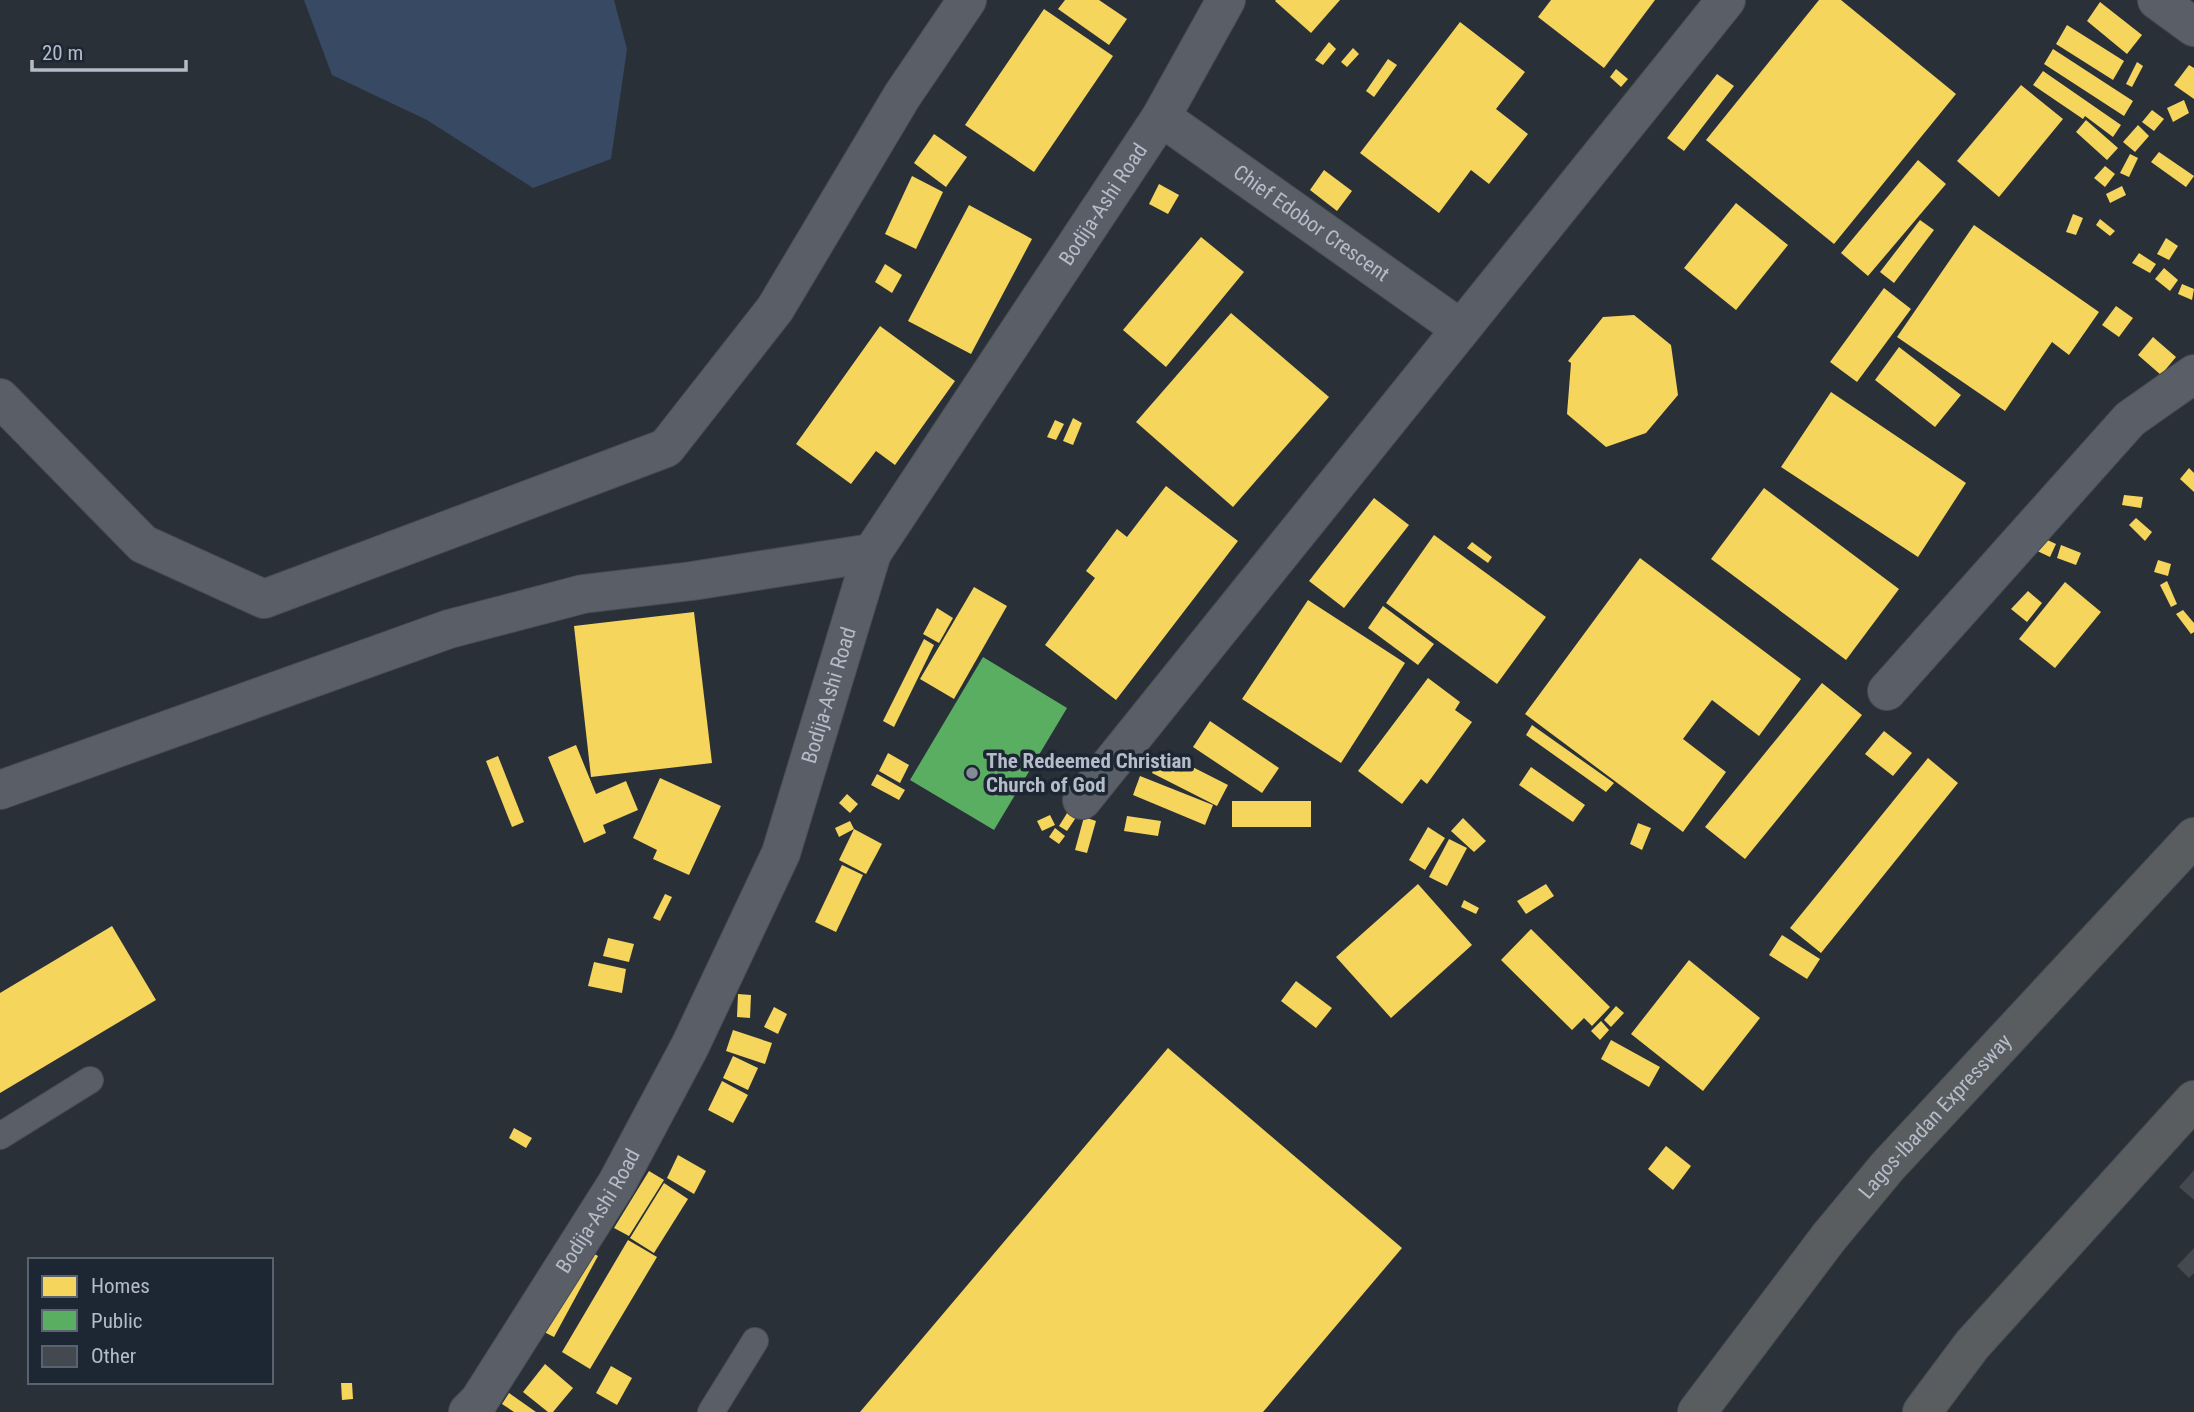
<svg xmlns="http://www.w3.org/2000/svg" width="2194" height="1412" font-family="'Roboto Condensed',sans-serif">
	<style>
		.water { fill: #384963 }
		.homes { fill: #f6d55c }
		.public { fill: #5aae61 }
		.building { fill: #444950 }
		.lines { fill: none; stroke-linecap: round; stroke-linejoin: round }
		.service-casing { stroke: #484c53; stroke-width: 28 }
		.minor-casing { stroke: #484c53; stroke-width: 40 }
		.tertiary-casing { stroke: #484c53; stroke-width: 40 }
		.motorway-casing { stroke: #474c53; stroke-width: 40 }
		.service { stroke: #5a5e66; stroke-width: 26 }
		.minor { stroke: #5a5e66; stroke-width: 38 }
		.tertiary { stroke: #5a5e66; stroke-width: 38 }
		.motorway { stroke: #5a5d60; stroke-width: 38 }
		.poi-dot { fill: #848b96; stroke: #1d2633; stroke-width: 2.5 }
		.labels { text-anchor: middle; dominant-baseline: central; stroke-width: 7; stroke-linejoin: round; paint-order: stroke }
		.street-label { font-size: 21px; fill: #b4bcc9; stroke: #1d2633 }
		.poi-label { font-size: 21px; font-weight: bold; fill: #b4bcc9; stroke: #1d2633; text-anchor: start }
	</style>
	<rect width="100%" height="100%" fill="#2a3038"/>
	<!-- water -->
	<path class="water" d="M304 0H614L627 49 611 159 533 188 427 120 332 75Z"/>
	<!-- homes -->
	<g class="homes">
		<path d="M1065 0H1099L1127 19 1109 45 1058 9Z"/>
		<path d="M1276 0H1340L1311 33 1275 1Z"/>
		<path d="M1551 0H1655L1604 68 1538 17Z"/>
		<path d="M1819 0H1841L1956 94 1834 244 1706 140Z"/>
		<path d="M2100 2 2142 35 2127 54 2087 21Z"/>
		<path d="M1044 9 1113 56 1034 172 965 125Z"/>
		<path d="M1460 22 1525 72 1496 109 1528 134 1489 184 1471 170 1439 213 1360 153Z"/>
		<path d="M2067 25 2124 61 2113 80 2056 44Z"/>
		<path d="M1329 42 1336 49 1323 65 1315 60Z"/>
		<path d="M1353 48 1359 54 1347 67 1341 62Z"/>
		<path d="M2053 49 2133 101 2124 116 2044 64Z"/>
		<path d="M1388 59 1397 65 1374 97 1366 91Z"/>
		<path d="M2137 62 2143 66 2132 87 2126 84Z"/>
		<path d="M2189 65 2194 68V99L2174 85Z"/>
		<path d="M1616 69 1628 79 1621 87 1610 77Z"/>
		<path d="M2043 71 2121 125 2113 137 2085 116 2083 119 2033 85Z"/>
		<path d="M1717 74 1734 86 1684 151 1667 138Z"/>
		<path d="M2021 85 2063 119 1999 197 1957 161Z"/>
		<path d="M2184 100 2189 113 2173 122 2167 108Z"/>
		<path d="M2152 110 2164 119 2154 131 2142 122Z"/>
		<path d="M2086 120 2118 148 2107 160 2076 132Z"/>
		<path d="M2138 125 2149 136 2135 152 2123 142Z"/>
		<path d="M934 134 967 157 946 187 914 163Z"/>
		<path d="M2159 152 2194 176 2186 187 2151 162Z"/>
		<path d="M2130 154 2138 158 2129 177 2120 173Z"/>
		<path d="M1918 160 1946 184 1868 276 1841 253Z"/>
		<path d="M2105 166 2115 174 2105 187 2094 178Z"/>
		<path d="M1324 170 1352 191 1337 211 1310 190Z"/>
		<path d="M912 176 943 192 916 249 885 234Z"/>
		<path d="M1159 184 1179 195 1168 214 1149 204Z"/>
		<path d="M2122 186 2126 195 2110 203 2106 194Z"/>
		<path d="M1736 203 1788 245 1736 310 1684 268Z"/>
		<path d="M969 205 1032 239 971 354 908 321Z"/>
		<path d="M2073 214 2083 218 2076 235 2066 232Z"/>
		<path d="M2100 219 2115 231 2110 236 2096 225Z"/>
		<path d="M1920 220 1934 230 1894 283 1880 272Z"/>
		<path d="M1974 225 2099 312 2069 355 2052 342 2005 411 1897 337Z"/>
		<path d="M1201 237 1244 272 1166 367 1123 330Z"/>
		<path d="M2166 238 2178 246 2169 260 2157 254Z"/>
		<path d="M2139 253 2156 264 2150 273 2132 263Z"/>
		<path d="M885 264 902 275 892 293 875 282Z"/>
		<path d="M2164 268 2178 280 2170 291 2155 279Z"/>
		<path d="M2182 284 2194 289 2192 300 2178 294Z"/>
		<path d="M1884 288 1911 309 1857 382 1830 362Z"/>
		<path d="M2116 306 2133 318 2119 337 2102 325Z"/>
		<path d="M1231 313 1329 397 1233 507 1136 422Z"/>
		<path d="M1634 315 1671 345 1678 395 1646 433 1606 447 1567 414 1571 363 1568 361 1603 317Z"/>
		<path d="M880 326 955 381 895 465 876 451 851 484 796 444Z"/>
		<path d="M2153 337 2176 357 2161 375 2138 355Z"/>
		<path d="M1899 347 1961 395 1935 427 1875 380Z"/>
		<path d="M1831 392 1966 483 1918 557 1781 467Z"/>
		<path d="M1073 418 1082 423 1073 445 1063 441Z"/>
		<path d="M1055 420 1064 424 1056 440 1047 437Z"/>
		<path d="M2189 468 2194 473V492L2180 479Z"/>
		<path d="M1166 486 1238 541 1116 700 1045 645 1095 578 1086 571 1117 529 1127 537Z"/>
		<path d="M1764 488 1899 589 1846 660 1711 559Z"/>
		<path d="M2124 495 2143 497 2141 508 2122 505Z"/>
		<path d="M1374 498 1409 525 1344 608 1309 581Z"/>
		<path d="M2136 518 2152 532 2145 541 2129 525Z"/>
		<path d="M1434 535 1546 617 1497 684 1386 603Z"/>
		<path d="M2039 536 2056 544 2050 557 2033 549Z"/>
		<path d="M1472 542 1492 557 1488 563 1467 548Z"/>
		<path d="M2061 545 2081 553 2076 565 2057 558Z"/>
		<path d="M1640 558 1801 679 1759 736 1712 700 1683 739 1726 772 1683 832 1525 714Z"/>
		<path d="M2158 560 2171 564 2168 576 2154 572Z"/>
		<path d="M2167 581 2177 604 2171 607 2160 585Z"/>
		<path d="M2065 582 2101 612 2055 668 2019 639Z"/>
		<path d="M974 587 1007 606 954 699 920 679Z"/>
		<path d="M2028 591 2042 603 2027 622 2011 609Z"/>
		<path d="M1308 600 1405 663 1341 763 1242 699Z"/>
		<path d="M1383 606 1434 644 1418 665 1368 628Z"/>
		<path d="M937 608 953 618 939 643 923 634Z"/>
		<path d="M2183 610 2194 623V632L2191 634 2176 614Z"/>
		<path d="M694 612 712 763 591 777 574 626Z"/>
		<path d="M924 639 934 645 894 727 883 721Z"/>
		<path d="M1428 678 1460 702 1455 710 1472 722 1427 784 1421 779 1402 804 1358 771Z"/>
		<path d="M1822 683 1862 715 1745 859 1705 827Z"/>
		<path d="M1210 721 1279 768 1262 793 1193 747Z"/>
		<path d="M1532 725 1614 783 1606 792 1526 735Z"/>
		<path d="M1884 731 1912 753 1893 776 1865 754Z"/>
		<path d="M576 745 596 794 626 781 638 810 603 825 606 833 584 843 548 757Z"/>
		<path d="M1163 752 1228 785 1217 806 1152 773Z"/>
		<path d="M888 753 909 765 900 783 879 771Z"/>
		<path d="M498 756 524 822 512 827 486 761Z"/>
		<path d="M1928 758 1958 783 1821 953 1790 928Z"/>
		<path d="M1531 767 1585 805 1573 822 1519 785Z"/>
		<path d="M877 774 905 790 899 800 871 785Z"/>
		<path d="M1140 776 1213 805 1205 825 1133 795Z"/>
		<path d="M660 778 721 806 689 875 653 859 657 850 633 838Z"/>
		<path d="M847 794 858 804 850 813 839 803Z"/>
		<rect x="1232" y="801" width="79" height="26"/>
		<path d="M1069 810 1077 816 1067 831 1059 826Z"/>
		<path d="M1050 815 1055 825 1042 831 1037 821Z"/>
		<path d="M1127 816 1161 821 1158 836 1124 831Z"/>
		<path d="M1084 817 1096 821 1087 853 1075 850Z"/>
		<path d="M1463 818 1486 841 1474 852 1451 831Z"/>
		<path d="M850 821 854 829 839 837 835 828Z"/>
		<path d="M1638 823 1651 828 1642 850 1630 844Z"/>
		<path d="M1428 827 1445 838 1425 870 1409 860Z"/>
		<path d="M1055 828 1065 836 1059 844 1049 837Z"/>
		<path d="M854 829 882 844 866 874 839 860Z"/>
		<path d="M1449 839 1467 848 1447 886 1429 877Z"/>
		<path d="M842 865 863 875 836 932 815 922Z"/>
		<path d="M1418 884 1472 945 1391 1018 1336 957Z"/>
		<path d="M1546 884 1554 896 1526 914 1517 901Z"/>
		<path d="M665 894 672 897 660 921 653 918Z"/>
		<path d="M1464 900 1479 908 1476 914 1461 907Z"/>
		<path d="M112 926 156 1000 0 1093V993Z"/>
		<path d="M1531 929 1610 1007 1592 1026 1584 1018 1572 1030 1501 960Z"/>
		<path d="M1782 935 1820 959 1807 979 1769 955Z"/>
		<path d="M608 938 634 944 629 962 603 956Z"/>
		<path d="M1689 960 1760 1018 1703 1091 1631 1034Z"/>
		<path d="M594 962 626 969 622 993 588 986Z"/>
		<path d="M1296 981 1332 1008 1316 1028 1281 1001Z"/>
		<path d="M738 994 751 995 750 1018 737 1017Z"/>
		<path d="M1616 1006 1624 1013 1611 1027 1604 1020Z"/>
		<path d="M774 1007 787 1014 778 1034 764 1027Z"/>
		<path d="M1601 1021 1609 1030 1600 1040 1591 1031Z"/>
		<path d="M733 1030 772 1043 765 1064 726 1051Z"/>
		<path d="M1611 1040 1660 1067 1649 1087 1601 1059Z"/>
		<path d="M1168 1048 1402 1248 1263 1412H860Z"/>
		<path d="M733 1056 758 1068 748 1090 723 1078Z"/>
		<path d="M722 1081 748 1095 733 1123 708 1110Z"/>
		<path d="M514 1128 532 1138 526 1148 509 1138Z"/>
		<path d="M1666 1146 1691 1166 1673 1190 1648 1169Z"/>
		<path d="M678 1155 706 1171 694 1194 667 1178Z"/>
		<path d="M649 1171 664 1180 629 1236 614 1228Z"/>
		<path d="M664 1183 688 1199 654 1253 630 1238Z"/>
		<path d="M628 1240 657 1257 590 1369 562 1352Z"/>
		<path d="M589 1251 598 1256 554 1337 544 1332Z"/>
		<path d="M545 1364 573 1388 553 1412H548L523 1392Z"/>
		<path d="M611 1366 632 1378 617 1405 596 1393Z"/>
		<path d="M341 1383H352L353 1399 342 1400Z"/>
		<path d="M509 1393 536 1412H514L502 1404Z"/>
	</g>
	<!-- public -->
	<path class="public" d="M983 657 1067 708 994 830 910 780Z"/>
	<!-- building -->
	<g class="building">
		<path d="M2194 1170V1200L2179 1187Z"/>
		<path d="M2194 1248V1273L2189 1278 2177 1266Z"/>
	</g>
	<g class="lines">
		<defs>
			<g id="service">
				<path d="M0 1136 90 1080"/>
				<path d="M711 1412 755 1341"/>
			</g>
			<g id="minor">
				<path d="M2157 0 2194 27"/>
				<path id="s1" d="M1161 117 1461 329"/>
				<path d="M0 398 143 544 264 599 666 448 775 309 902 96 967 0"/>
				<path d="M1887 691 2130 419 2194 374"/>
				<path d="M0 790 449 629 583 594 692 581 872 553"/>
				<path d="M1082 800 1726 0"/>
			</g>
			<g id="tertiary">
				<path id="s2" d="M468 1412 479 1401 617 1183 690 1046 781 853 872 553 1161 117 1226 0"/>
			</g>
			<g id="motorway">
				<path id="s3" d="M1697 1412 1829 1237 1888 1166 2194 837"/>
				<path d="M1922 1412 1972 1345 2194 1100"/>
			</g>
		</defs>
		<!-- service casing -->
		<use href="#service" class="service-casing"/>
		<!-- minor casing -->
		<use href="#minor" class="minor-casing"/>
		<!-- tertiary casing -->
		<use href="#tertiary" class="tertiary-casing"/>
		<!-- motorway casing -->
		<use href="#motorway" class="motorway-casing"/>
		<!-- service -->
		<use href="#service" class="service"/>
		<!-- minor -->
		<use href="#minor" class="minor"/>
		<!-- tertiary -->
		<use href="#tertiary" class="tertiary"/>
		<!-- motorway -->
		<use href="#motorway" class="motorway"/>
	</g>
	<!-- markers -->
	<circle class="poi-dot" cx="972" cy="773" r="7"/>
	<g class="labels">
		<!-- street labels -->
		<g class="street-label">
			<text stroke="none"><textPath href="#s2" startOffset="1374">Bodija-Ashi Road</textPath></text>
			<text stroke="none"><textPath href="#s1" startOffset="184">Chief Edobor Crescent</textPath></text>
			<text stroke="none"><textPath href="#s2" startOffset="807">Bodija-Ashi Road</textPath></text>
			<text stroke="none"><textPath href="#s3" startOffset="380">Lagos-Ibadan Expressway</textPath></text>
			<text stroke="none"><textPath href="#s2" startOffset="240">Bodija-Ashi Road</textPath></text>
		</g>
		<!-- poi labels -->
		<g class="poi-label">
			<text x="986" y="761">The Redeemed Christian<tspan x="986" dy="24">Church of God</tspan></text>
		</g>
	</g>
	<!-- legend -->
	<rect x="28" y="1258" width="245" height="126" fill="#1d2633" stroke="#59626f" stroke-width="2"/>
	<rect x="42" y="1276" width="35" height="21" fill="#f6d55c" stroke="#59626f" stroke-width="2"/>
	<text x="91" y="1293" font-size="21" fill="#b4bcc9">Homes</text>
	<rect x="42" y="1310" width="35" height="21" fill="#5aae61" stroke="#59626f" stroke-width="2"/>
	<text x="91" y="1328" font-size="21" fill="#b4bcc9">Public</text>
	<rect x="42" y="1346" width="35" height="21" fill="#444950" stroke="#59626f" stroke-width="2"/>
	<text x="91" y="1363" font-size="21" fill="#b4bcc9">Other</text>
	<!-- scale -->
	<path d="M32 60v10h154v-10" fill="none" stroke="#b4bcc9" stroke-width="3.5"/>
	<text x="42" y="60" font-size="21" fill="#b4bcc9" stroke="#1d2633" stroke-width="5" paint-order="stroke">20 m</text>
</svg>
